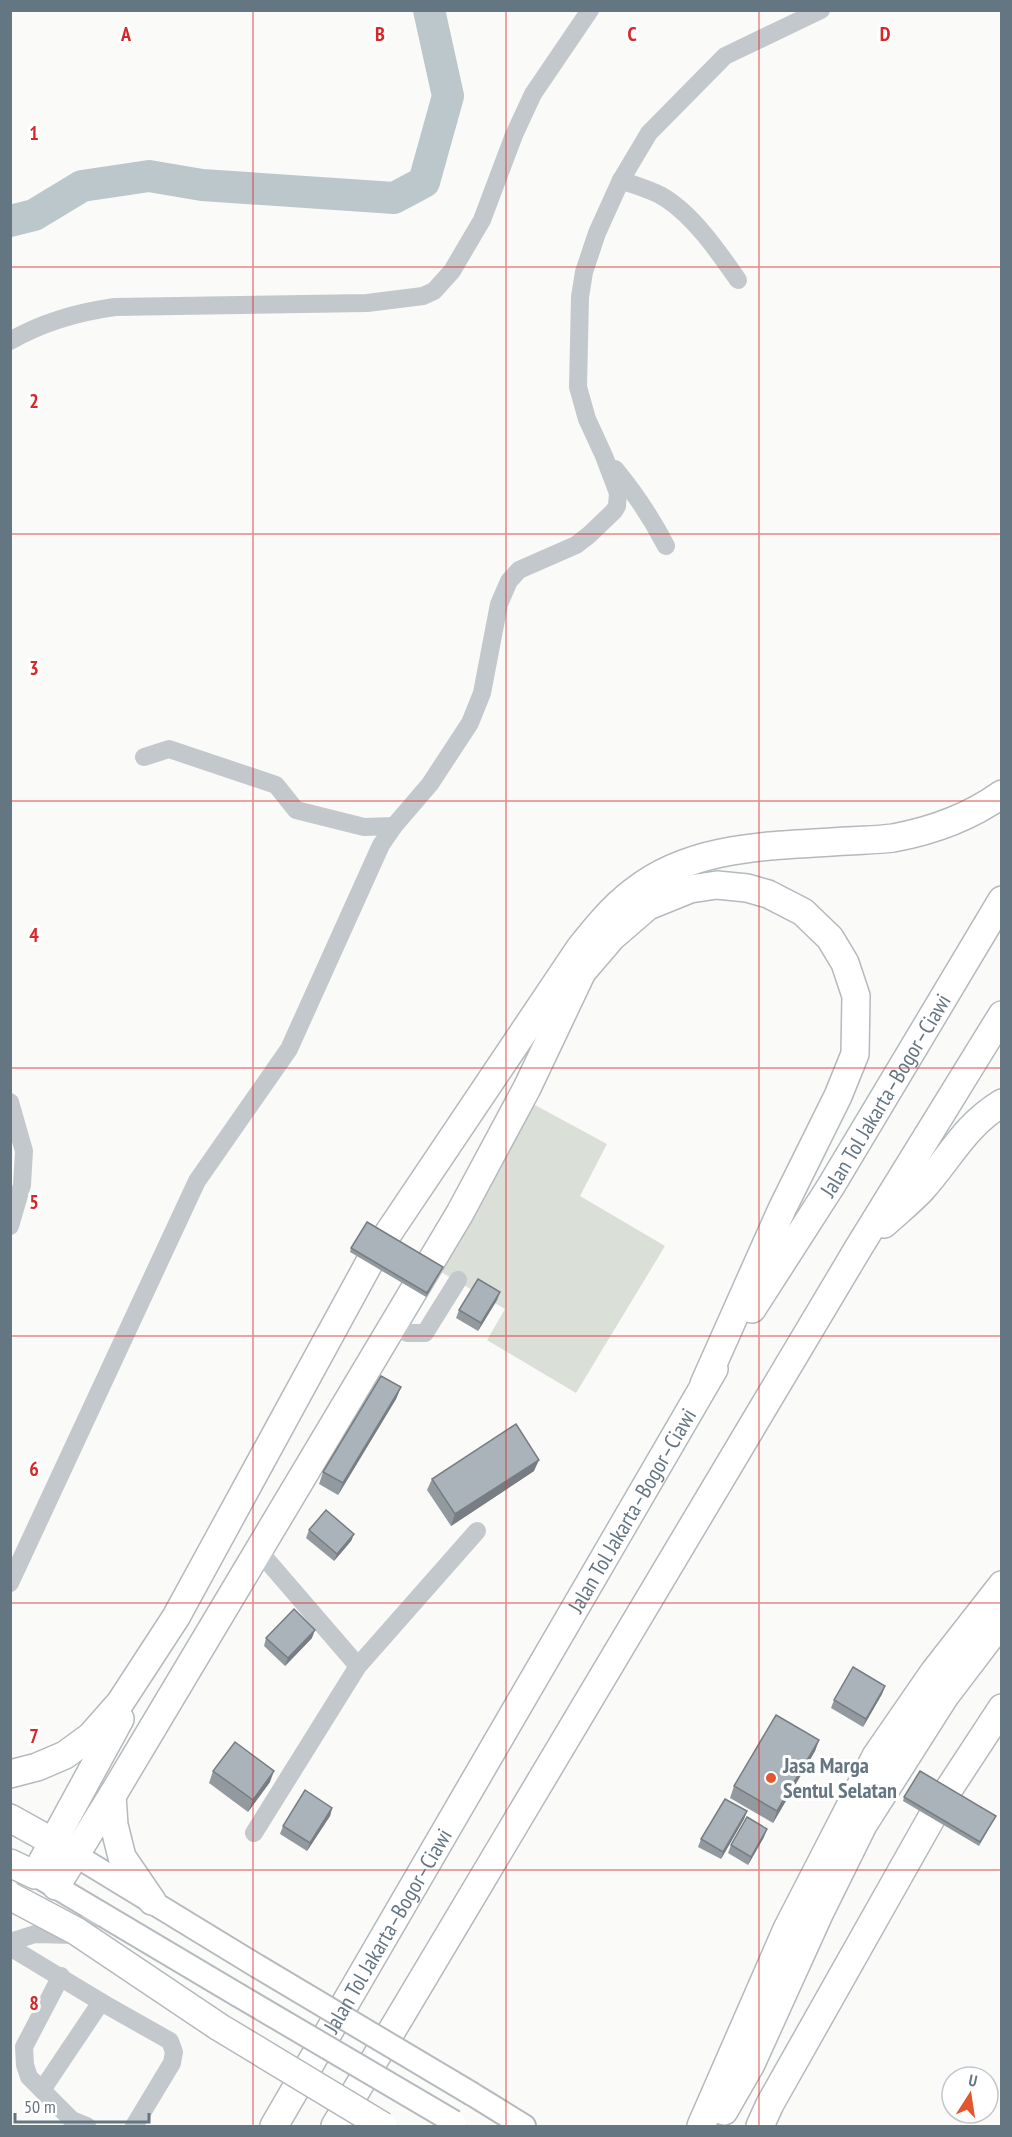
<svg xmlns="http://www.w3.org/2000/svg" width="1012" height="2137" font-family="'PT Sans Narrow',sans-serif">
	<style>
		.green { fill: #dadfd7 }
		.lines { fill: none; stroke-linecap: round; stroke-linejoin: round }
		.river { stroke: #bbc7cb; stroke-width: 32 }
		.major-casing { stroke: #b5babe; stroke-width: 26 }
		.highway-casing { stroke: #b4b9bd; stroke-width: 30 }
		.minor { stroke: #c3c8cc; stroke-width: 18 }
		.major { stroke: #fff; stroke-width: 22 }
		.highway { stroke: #fff; stroke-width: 27 }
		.major-bridge-casing { stroke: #b5babe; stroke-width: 26; stroke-linecap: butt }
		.highway-bridge-casing { stroke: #b4b9bd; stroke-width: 30; stroke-linecap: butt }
		.major-bridge { stroke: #fff; stroke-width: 22 }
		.highway-bridge { stroke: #fff; stroke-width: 27 }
		.wall { fill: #929a9f }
		.shaded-wall { fill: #777d82 }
		.building { fill: #aab3b9; stroke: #777d82; stroke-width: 1.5 }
		.grid { fill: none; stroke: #d62828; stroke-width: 1.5; stroke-opacity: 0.55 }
		.poi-dot { fill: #e4572e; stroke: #fff; stroke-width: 2 }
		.labels { text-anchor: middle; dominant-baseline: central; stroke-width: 6; stroke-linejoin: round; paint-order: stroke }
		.street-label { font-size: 22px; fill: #657683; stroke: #fff }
		.poi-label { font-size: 22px; font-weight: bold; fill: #657683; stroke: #fff; text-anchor: start }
		.grid-label { font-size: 20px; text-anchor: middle; font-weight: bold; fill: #d62828; stroke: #fff; stroke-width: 6; stroke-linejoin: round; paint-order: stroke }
	</style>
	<rect width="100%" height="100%" fill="#fafaf8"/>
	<!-- green -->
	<path class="green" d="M522 1098 607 1144 580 1196 665 1246 576 1393 487 1340 505 1309 429 1265Z"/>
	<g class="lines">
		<!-- river -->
		<path class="river" d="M10 221 34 215 82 186 149 176 202 185 394 198 424 182 448 96 429 10"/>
		<defs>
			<g id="major">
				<path d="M62 1847 257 1966"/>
				<path d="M41 1878 238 1995"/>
				<path d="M472 2094 524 2126"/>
			</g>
			<g id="highway">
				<path d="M884 1224C897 1212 911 1201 922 1189 950 1158 964 1126 1002 1103"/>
				<path id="s1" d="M752 1309 831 1186 1002 900"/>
				<path d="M10 1774 37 1767 65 1755 91 1736 120 1703 176 1617 373 1256 580 948C596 928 612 908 633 892 693 844 774 846 847 841 862 840 878 840 893 838 931 831 970 817 1002 794"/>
				<path d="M112 1796 114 1825 122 1857 152 1901"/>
				<path d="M10 1818 53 1842"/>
				<path d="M10 1863 35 1875 120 1719"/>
				<path d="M56 1886 112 1796 460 1213 527 1088 582 972 612 937 648 906 690 889 717 885 747 888 768 894 803 912 830 938 845 963 856 996 855 1054 838 1096 782 1209 704 1384"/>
				<path d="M724 2111 751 2064 820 1912 863 1825 945 1696 1002 1621"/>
				<path id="s2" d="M274 2126 714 1369"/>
				<path d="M335 2126 859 1247 1002 1015"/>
				<path d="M701 2126 787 1929 876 1756 934 1672 1002 1585"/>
				<path d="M760 2126 770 2104 941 1801 1002 1708"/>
			</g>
		</defs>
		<!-- major casing -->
		<use href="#major" class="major-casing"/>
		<!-- highway casing -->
		<use href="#highway" class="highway-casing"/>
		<!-- minor -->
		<g class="minor">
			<path d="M621 180C634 185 648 189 660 195 691 212 718 251 738 280"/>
			<path d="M10 341C43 322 78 312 115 307L367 303 423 296 434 291 452 271 482 220 514 135 533 94 590 10"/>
			<path d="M615 469C635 493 652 519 666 546"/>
			<path d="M144 757 169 749 276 785 296 810 364 827 394 826"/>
			<path d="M10 1102 24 1151 22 1185 10 1226"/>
			<path d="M393 1326 408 1333H425L458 1280"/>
			<path d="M258 1550 358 1666"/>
			<path d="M10 1583 197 1181 289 1049 381 845 394 826 430 784 470 723 482 693 499 604 509 581 519 570 576 545 589 535 614 511 617 506 618 493 604 456 587 419 578 387 580 297 584 272 597 233 621 180 649 133 725 56 821 10"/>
			<path d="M254 1833 358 1666 477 1531"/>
			<path d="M10 1942 35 1934 74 1935 89 1922 98 1910"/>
			<path d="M10 1947 101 2002 170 2041 174 2052 172 2063 134 2126"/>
			<path d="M61 1976 24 2047 25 2065 29 2077 72 2120 87 2126"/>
			<path d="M42 2090 101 2002"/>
		</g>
		<!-- major -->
		<use href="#major" class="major"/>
		<!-- highway -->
		<use href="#highway" class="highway"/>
		<defs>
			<g id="major-bridge">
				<path d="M257 1966 472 2094"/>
				<path d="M238 1995 454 2122"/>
			</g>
			<path id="highway-bridge" d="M10 1896 76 1931 219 2027 383 2126"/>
		</defs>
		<!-- major-bridge casing -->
		<use href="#major-bridge" class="major-bridge-casing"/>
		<!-- highway-bridge casing -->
		<use href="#highway-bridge" class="highway-bridge-casing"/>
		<!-- major-bridge -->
		<use href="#major-bridge" class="major-bridge"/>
		<!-- highway-bridge -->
		<use href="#highway-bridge" class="highway-bridge"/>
	</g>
	<!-- wall -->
	<g class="wall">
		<path d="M351 1248 441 1271 426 1297 350 1252Z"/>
		<path d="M500 1292 497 1300 478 1331 456 1318 459 1310Z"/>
		<path d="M401 1387 396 1399 338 1495 319 1484 323 1472Z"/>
		<path d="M534 1471 451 1526 427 1490 432 1479Z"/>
		<path d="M309 1530 354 1534 351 1541 334 1561 306 1538Z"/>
		<path d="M266 1638H312L285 1666 264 1646Z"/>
		<path d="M885 1686 882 1694 863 1727 831 1708 834 1700Z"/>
		<path d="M819 1740 815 1751 773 1823 730 1798 734 1786Z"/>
		<path d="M213 1771 270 1782 248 1812 209 1783Z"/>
		<path d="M904 1797 996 1816 979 1846 903 1801Z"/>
		<path d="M332 1808 330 1816 307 1851 280 1834 283 1826Z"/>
		<path d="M747 1811 744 1819 721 1859 698 1847 701 1839Z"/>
		<path d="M764 1837 748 1865 728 1853 731 1845Z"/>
	</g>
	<!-- shaded-wall -->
	<g class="shaded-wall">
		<path d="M443 1267 441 1271 426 1297 427 1293Z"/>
		<path d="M500 1292 497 1300 478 1331 481 1323Z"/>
		<path d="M401 1387 396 1399 338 1495 343 1483Z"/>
		<path d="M539 1460 534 1471 451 1526 455 1514Z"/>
		<path d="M354 1534 351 1541 334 1561 337 1554Z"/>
		<path d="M315 1630 312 1638 285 1666 288 1658Z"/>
		<path d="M885 1686 882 1694 863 1727 866 1719Z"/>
		<path d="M819 1740 815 1751 773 1823 777 1811Z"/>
		<path d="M274 1771 270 1782 248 1812 253 1800Z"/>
		<path d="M332 1808 330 1816 307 1851 310 1843Z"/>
		<path d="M747 1811 744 1819 721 1859 723 1852Z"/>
		<path d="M767 1829 764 1837 748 1865 751 1857Z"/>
	</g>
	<!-- building -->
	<g class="building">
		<path d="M367 1222 443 1267 427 1293 351 1248Z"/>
		<path d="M478 1279 500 1292 481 1323 459 1310Z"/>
		<path d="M381 1376 401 1387 343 1483 323 1472Z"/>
		<path d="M516 1424 539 1460 455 1514 432 1479Z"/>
		<path d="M326 1510 354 1534 337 1554 309 1530Z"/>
		<path d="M294 1609 315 1630 288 1658 266 1638Z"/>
		<path d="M853 1667 885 1686 866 1719 834 1700Z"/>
		<path d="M776 1715 819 1740 777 1811 734 1786Z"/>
		<path d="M235 1742 274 1771 253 1800 213 1771Z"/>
		<path d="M920 1771 996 1816 980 1842 904 1797Z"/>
		<path d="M305 1790 332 1808 310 1843 283 1826Z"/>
		<path d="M725 1799 747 1811 723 1852 701 1839Z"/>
		<path d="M747 1817 767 1829 751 1857 731 1845Z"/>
	</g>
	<!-- grid -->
	<path class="grid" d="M253 10V2126M506 10V2126M759 10V2126M10 267H1002M10 534H1002M10 801H1002M10 1068H1002M10 1336H1002M10 1603H1002M10 1870H1002"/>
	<!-- markers -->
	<circle class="poi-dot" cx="771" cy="1778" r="6"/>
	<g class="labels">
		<!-- street labels -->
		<g class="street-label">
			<text stroke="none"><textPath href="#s1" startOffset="252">Jalan Tol Jakarta–Bogor–Ciawi</textPath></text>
			<text stroke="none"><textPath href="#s2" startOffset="712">Jalan Tol Jakarta–Bogor–Ciawi</textPath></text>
			<text stroke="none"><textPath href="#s2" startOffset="226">Jalan Tol Jakarta–Bogor–Ciawi</textPath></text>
		</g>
		<!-- poi labels -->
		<g class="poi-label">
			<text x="783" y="1765">Jasa Marga<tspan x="783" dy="25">Sentul Selatan</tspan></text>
		</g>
	</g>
	<g class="grid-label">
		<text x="126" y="41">A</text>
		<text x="380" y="41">B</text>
		<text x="632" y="41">C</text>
		<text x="885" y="41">D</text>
		<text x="34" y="140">1</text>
		<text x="34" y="408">2</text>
		<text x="34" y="675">3</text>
		<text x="34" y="942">4</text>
		<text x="34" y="1209">5</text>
		<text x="34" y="1476">6</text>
		<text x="34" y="1743">7</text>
		<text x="34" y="2010">8</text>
	</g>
	<!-- border -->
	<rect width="1012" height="2137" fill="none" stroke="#657683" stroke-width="24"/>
	<!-- north arrow -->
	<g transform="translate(970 2095) rotate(12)"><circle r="28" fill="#ffffff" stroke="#c1c8cd" stroke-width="1.5"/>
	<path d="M0-4.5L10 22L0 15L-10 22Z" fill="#e4572e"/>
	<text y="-9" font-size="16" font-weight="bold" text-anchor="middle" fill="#657683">U</text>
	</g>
	<!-- scale -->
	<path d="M15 2113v9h134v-9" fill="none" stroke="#657683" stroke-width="3"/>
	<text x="24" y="2113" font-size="18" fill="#657683" stroke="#ffffff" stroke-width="4.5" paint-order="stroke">50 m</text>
</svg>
